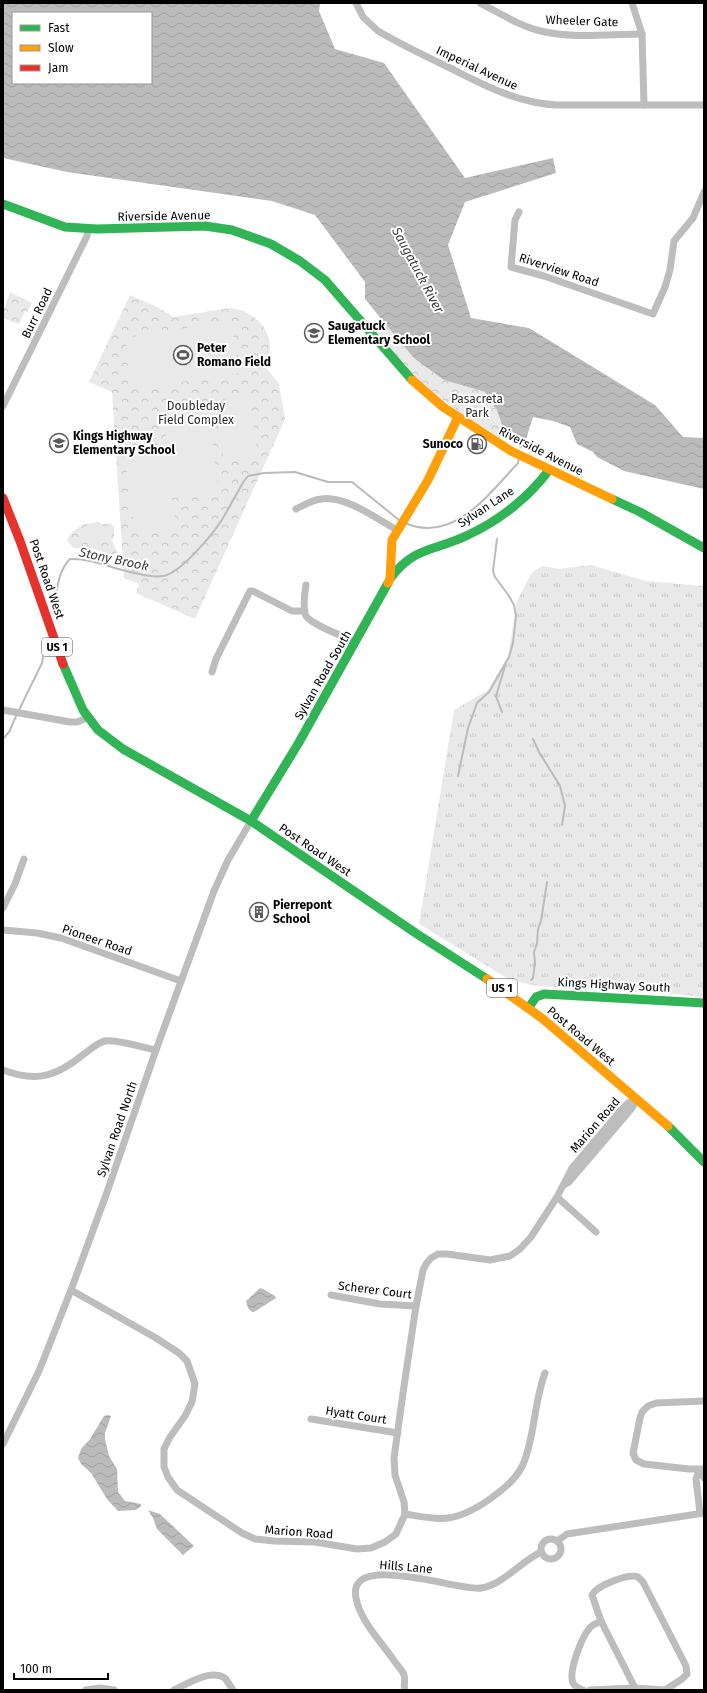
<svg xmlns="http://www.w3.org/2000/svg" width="707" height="1693" font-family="'Fira Sans',sans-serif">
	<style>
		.grass { fill: url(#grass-tufts) }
		.park { fill: url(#park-crowns) }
		.garden { fill: #e9e9e9 }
		.water { fill: url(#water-waves); fill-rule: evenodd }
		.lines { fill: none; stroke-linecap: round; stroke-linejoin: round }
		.stream { stroke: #bbb; stroke-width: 2 }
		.street { stroke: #bdbdbd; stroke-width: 7 }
		.fast { stroke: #30b455; stroke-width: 9 }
		.slow { stroke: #ff9f0a; stroke-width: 9 }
		.jam { stroke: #e5322d; stroke-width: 9 }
		.labels { text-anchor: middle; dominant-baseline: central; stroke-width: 4; stroke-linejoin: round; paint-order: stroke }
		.shield { fill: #fff; stroke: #4c4c4c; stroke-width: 1 }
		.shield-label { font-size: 11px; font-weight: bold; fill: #000 }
		.street-label { font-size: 12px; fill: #000; stroke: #fff }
		.poi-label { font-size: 12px; font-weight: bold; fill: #000; stroke: #fff; text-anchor: start }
		.park-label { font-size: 12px; fill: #2e2e2e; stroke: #fff }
		.water-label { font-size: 13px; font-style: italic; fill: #3f3f3f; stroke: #fff }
	</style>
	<defs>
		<pattern id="grass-tufts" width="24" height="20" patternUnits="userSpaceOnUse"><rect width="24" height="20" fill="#e9e9e9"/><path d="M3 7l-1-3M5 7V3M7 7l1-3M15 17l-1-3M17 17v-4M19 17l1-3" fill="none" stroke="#c6c6c6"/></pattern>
		<pattern id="park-crowns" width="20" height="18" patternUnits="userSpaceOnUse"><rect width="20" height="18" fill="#e9e9e9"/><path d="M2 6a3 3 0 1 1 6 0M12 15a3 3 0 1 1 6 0" fill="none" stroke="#c6c6c6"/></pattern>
		<pattern id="water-waves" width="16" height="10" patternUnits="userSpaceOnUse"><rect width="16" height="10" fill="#bbb"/><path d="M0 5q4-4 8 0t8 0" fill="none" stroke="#9f9f9f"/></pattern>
	</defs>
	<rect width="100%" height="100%" fill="#fff"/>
	<!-- grass -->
	<path class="grass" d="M591 565 646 581 704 586V999L688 995 537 986 510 980 419 924 454 710 488 690 508 656 517 601 532 572 543 566 559 569Z"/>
	<!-- park -->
	<g class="park">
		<path d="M10 292 32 303 27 312 25 311 19 324 3 318V312Z"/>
		<path d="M130 295 157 307 174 317 230 308C250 310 269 325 270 346 270 354 268 362 267 369L279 384 285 419 195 619 136 593 139 584 124 578 112 392 89 382Z"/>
		<path d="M384 323 415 359 444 380 485 392 497 410 503 428 501 438C467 418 435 397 408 369 397 357 387 343 377 331Z"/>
		<path d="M98 521 101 524 110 523 114 527V536L112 540 117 552 114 555 99 551 92 548H74L67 541C70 533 76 528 83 525 88 522 93 525 98 521Z"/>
	</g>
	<!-- garden -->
	<g class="garden">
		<path d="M231 321 240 373 134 389 125 338Z"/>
		<path d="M248 396 258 456 224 462 214 401Z"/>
		<path d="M208 407 219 492 174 498 163 413Z"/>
		<path d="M166 452 176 528 135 534 125 457Z"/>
		<path d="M86 526H110V537L86 538Z"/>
	</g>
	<!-- water -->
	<g class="water">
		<path d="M3 3H320L319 11 335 49 384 63 465 178 553 158 556 173 465 202 448 245 471 318 529 328 655 405 683 437 704 438V489L624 471 597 457 593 452 577 444 570 427 553 421 533 417 523 449 519 447 517 442 513 441 512 436 503 428 497 410 485 392 444 380 415 359 401 343 365 299V282L315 215 272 201 67 172 3 158ZM13 13H151V83H13Z"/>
		<path d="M260 1288 263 1289 275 1296 276 1298 254 1312H252L248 1308 246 1301Z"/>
		<path d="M108 1415 111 1416 105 1433V1439L109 1456 117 1469 118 1492 125 1501 141 1504V1506L136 1510 118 1511 107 1499 91 1473 81 1464 78 1458 81 1449 90 1439 104 1416Z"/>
		<path d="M148 1510 160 1514 194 1546 183 1555 157 1529 153 1518Z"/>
	</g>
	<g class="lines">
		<!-- stream -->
		<g class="stream">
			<path d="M405 523C453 544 489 494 518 463L519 458"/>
			<path d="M54 606C57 590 58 571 70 559 91 558 110 568 130 572 140 574 152 578 163 576 180 574 214 533 223 518 230 506 237 493 244 481L248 476 264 473 295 472 328 482H352L399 520"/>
			<path d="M19 710 42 663 46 642"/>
			<path d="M502 712 496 696 505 666"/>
			<path d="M3 739 9 732 17 714"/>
			<path d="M533 739 539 752 560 786 565 806 562 825"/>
			<path d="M458 776 468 728 477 703 489 692 509 657 513 643 516 616 514 605 509 596 495 577 493 571 497 539"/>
			<path d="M531 980 533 978 535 963 534 952 537 944 538 929 541 921 547 882"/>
		</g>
		<!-- street -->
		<g class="street">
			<path d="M356 3 363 17 378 31C400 44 423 55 446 66 482 84 516 103 557 105H704"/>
			<path d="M480 3C500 13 519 26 541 31 572 39 610 34 642 34"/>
			<path d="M632 3 642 34 644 105"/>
			<path d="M519 212 515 220 511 267 544 276 653 314 665 287 670 270 674 241 693 218 704 192"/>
			<path d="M3 406 87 236 88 229"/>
			<path d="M296 509C304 505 312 500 321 499 345 495 377 519 397 530"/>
			<path d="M306 585C305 593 302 609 306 616 312 625 345 637 356 642"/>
			<path d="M212 672 216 659 250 591H253L292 611H305"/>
			<path d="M3 710 70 722H77L87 718"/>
			<path d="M3 908 15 884 24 859"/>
			<path d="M3 930 37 933 61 938 181 981"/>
			<path d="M3 1070C37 1083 57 1076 84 1054 91 1049 97 1043 105 1041 116 1039 144 1048 156 1050"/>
			<path d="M557 1197 596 1232"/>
			<path d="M71 1290 156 1338 179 1353 187 1361 195 1384 192 1402 185 1416 170 1437 164 1449V1467L168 1477 177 1490 242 1533 255 1539 274 1541 315 1542 357 1549 371 1548 385 1542 396 1534 405 1514 404 1502 395 1475 394 1458 403 1393 416 1306 423 1270 426 1264 431 1258 438 1254H447L490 1260 510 1256 520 1249 531 1237 557 1197 572 1168 622 1109 628 1103 637 1098 632 1108 627 1114 569 1182 564 1185"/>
			<path d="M331 1295 380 1304 416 1306"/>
			<path d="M704 1401 656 1403 648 1406 642 1412 640 1418 633 1453 636 1460 644 1464 689 1469H704"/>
			<path d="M311 1419 398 1433"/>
			<path d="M3 1444 39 1371 71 1290 106 1195 156 1050 214 891 228 860 251 821"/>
			<path d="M700 1513 696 1479 699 1470 704 1478"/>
			<path d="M405 1514C419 1516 434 1520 448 1518 472 1515 516 1485 524 1462 535 1434 534 1402 545 1373"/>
			<circle cx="551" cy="1549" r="10"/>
			<path d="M557 1541 567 1534 704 1513"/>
			<path d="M86 1690 100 1688 114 1690"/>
			<path d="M174 1690C189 1683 209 1669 225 1678L233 1690"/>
			<path d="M405 1690C403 1685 406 1680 404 1675 403 1671 398 1666 395 1662 383 1644 360 1621 356 1598 346 1550 461 1592 481 1588 504 1584 520 1562 541 1552"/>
			<path d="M583 1690C579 1688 575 1687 573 1683 568 1671 583 1632 593 1625 595 1624 598 1623 601 1621L635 1688"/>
			<path d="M590 1690 635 1688 665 1690 682 1679 687 1674 686 1666 643 1582C642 1581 639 1578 638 1577 628 1573 596 1586 592 1595L601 1621"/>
		</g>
		<!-- fast -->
		<g class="fast">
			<path d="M3 204 65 227 97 229 205 226 232 230 271 244 300 261 325 280 412 380"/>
			<path d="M612 499 640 512 704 548"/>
			<path d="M390 579C413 546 436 551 468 535 499 521 529 497 549 470"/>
			<path d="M63 664 83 710 98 730 123 749 251 821 417 934 487 979"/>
			<path d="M251 821 298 744 388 583"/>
			<path d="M529 1007 536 997 544 994 704 1003"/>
			<path d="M668 1126 704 1162"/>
		</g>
		<!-- slow -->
		<g class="slow">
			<path d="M412 380 443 407 511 451 612 499"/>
			<path d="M388 583 390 579 392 540 428 480 458 417"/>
			<path d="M487 979 543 1019 668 1126"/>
		</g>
		<!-- jam -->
		<path class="jam" d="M3 498 20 541 63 664"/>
	</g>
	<!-- icons -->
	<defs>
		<symbol id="school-ring" viewBox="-11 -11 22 22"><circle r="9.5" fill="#fff" stroke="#595959" stroke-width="1.5"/><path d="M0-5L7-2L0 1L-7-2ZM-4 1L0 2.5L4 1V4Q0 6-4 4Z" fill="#595959"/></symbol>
		<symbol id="stadium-ring" viewBox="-11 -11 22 22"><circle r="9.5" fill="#fff" stroke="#595959" stroke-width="1.5"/><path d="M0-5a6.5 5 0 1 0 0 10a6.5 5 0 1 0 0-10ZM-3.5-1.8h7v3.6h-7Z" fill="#595959"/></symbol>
		<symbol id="fuel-ring" viewBox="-11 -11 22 22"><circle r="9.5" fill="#fff" stroke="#595959" stroke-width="1.5"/><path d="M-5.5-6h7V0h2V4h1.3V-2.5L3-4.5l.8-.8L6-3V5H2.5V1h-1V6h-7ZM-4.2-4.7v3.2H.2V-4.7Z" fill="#595959"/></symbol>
		<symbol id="building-ring" viewBox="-11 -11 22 22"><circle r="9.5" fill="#fff" stroke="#595959" stroke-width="1.5"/><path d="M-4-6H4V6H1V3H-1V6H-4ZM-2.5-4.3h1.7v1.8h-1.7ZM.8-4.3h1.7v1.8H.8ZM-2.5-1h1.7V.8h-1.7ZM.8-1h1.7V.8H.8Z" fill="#595959"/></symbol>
	</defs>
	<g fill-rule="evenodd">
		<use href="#school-ring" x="303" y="322" width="22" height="22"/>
		<use href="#stadium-ring" x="172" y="344" width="22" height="22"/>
		<use href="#school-ring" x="48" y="432" width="22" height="22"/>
		<use href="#fuel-ring" x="466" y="433" width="22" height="22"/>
		<use href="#building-ring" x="248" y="901" width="22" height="22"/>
	</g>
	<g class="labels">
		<!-- shield labels -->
		<g class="shield">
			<rect x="42" y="638" width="30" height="18" rx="3"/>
			<rect x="487" y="979" width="30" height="18" rx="3"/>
		</g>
		<g class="shield-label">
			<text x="57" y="647">US 1</text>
			<text x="502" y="988">US 1</text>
		</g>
		<!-- street labels -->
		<g class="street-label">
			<text transform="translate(582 21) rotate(2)">Wheeler Gate</text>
			<text transform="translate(477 68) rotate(25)">Imperial Avenue</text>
			<text transform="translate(164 216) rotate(-1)">Riverside Avenue</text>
			<text transform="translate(559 270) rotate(18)">Riverview Road</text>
			<text transform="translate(37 313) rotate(-64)">Burr Road</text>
			<text transform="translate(541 451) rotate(27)">Riverside Avenue</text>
			<text transform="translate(486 507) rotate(-33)">Sylvan Lane</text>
			<text transform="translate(47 579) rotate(71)">Post Road West</text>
			<text transform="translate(323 675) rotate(-60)">Sylvan Road South</text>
			<text transform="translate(315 850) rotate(34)">Post Road West</text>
			<text transform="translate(97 940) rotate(19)">Pioneer Road</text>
			<text transform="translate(614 985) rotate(3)">Kings Highway South</text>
			<text transform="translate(581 1036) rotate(40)">Post Road West</text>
			<text transform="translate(595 1125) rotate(-49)">Marion Road</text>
			<text transform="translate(117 1129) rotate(-71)">Sylvan Road North</text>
			<text transform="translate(375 1290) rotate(7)">Scherer Court</text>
			<text transform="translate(356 1415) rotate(9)">Hyatt Court</text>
			<text transform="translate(299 1532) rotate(4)">Marion Road</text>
			<text transform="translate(406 1567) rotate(5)">Hills Lane</text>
		</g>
		<!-- poi labels -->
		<g class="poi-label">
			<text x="328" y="326">Saugatuck<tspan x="328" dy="14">Elementary School</tspan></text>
			<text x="197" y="348">Peter<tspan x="197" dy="14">Romano Field</tspan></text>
			<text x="73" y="436">Kings Highway<tspan x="73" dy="14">Elementary School</tspan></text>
			<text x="463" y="444" text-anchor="end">Sunoco</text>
			<text x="273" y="905">Pierrepont<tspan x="273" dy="14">School</tspan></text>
		</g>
		<!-- park labels -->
		<g class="park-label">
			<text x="477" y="399">Pasacreta<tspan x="477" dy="14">Park</tspan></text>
			<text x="196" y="406">Doubleday<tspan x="196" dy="14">Field Complex</tspan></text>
		</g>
		<!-- water labels -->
		<g class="water-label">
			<text transform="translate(418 270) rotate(62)">Saugatuck River</text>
			<text transform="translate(114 559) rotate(12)">Stony Brook</text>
		</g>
	</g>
	<!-- border -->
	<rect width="707" height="1693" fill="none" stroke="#000000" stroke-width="8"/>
	<!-- legend -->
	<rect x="12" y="12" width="140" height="72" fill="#ffffff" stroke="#999999"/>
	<rect x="20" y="25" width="20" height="6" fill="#30b455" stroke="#999999"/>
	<text x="48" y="32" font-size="12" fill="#000000">Fast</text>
	<rect x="20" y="45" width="20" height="6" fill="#ff9f0a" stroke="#999999"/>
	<text x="48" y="52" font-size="12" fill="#000000">Slow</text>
	<rect x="20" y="65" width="20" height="6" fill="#e5322d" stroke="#999999"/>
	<text x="48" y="72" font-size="12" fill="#000000">Jam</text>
	<!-- scale -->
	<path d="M14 1673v6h94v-6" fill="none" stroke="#000000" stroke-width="2"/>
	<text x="20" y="1673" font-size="12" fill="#000000" stroke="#ffffff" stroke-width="3" paint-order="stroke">100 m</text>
</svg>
